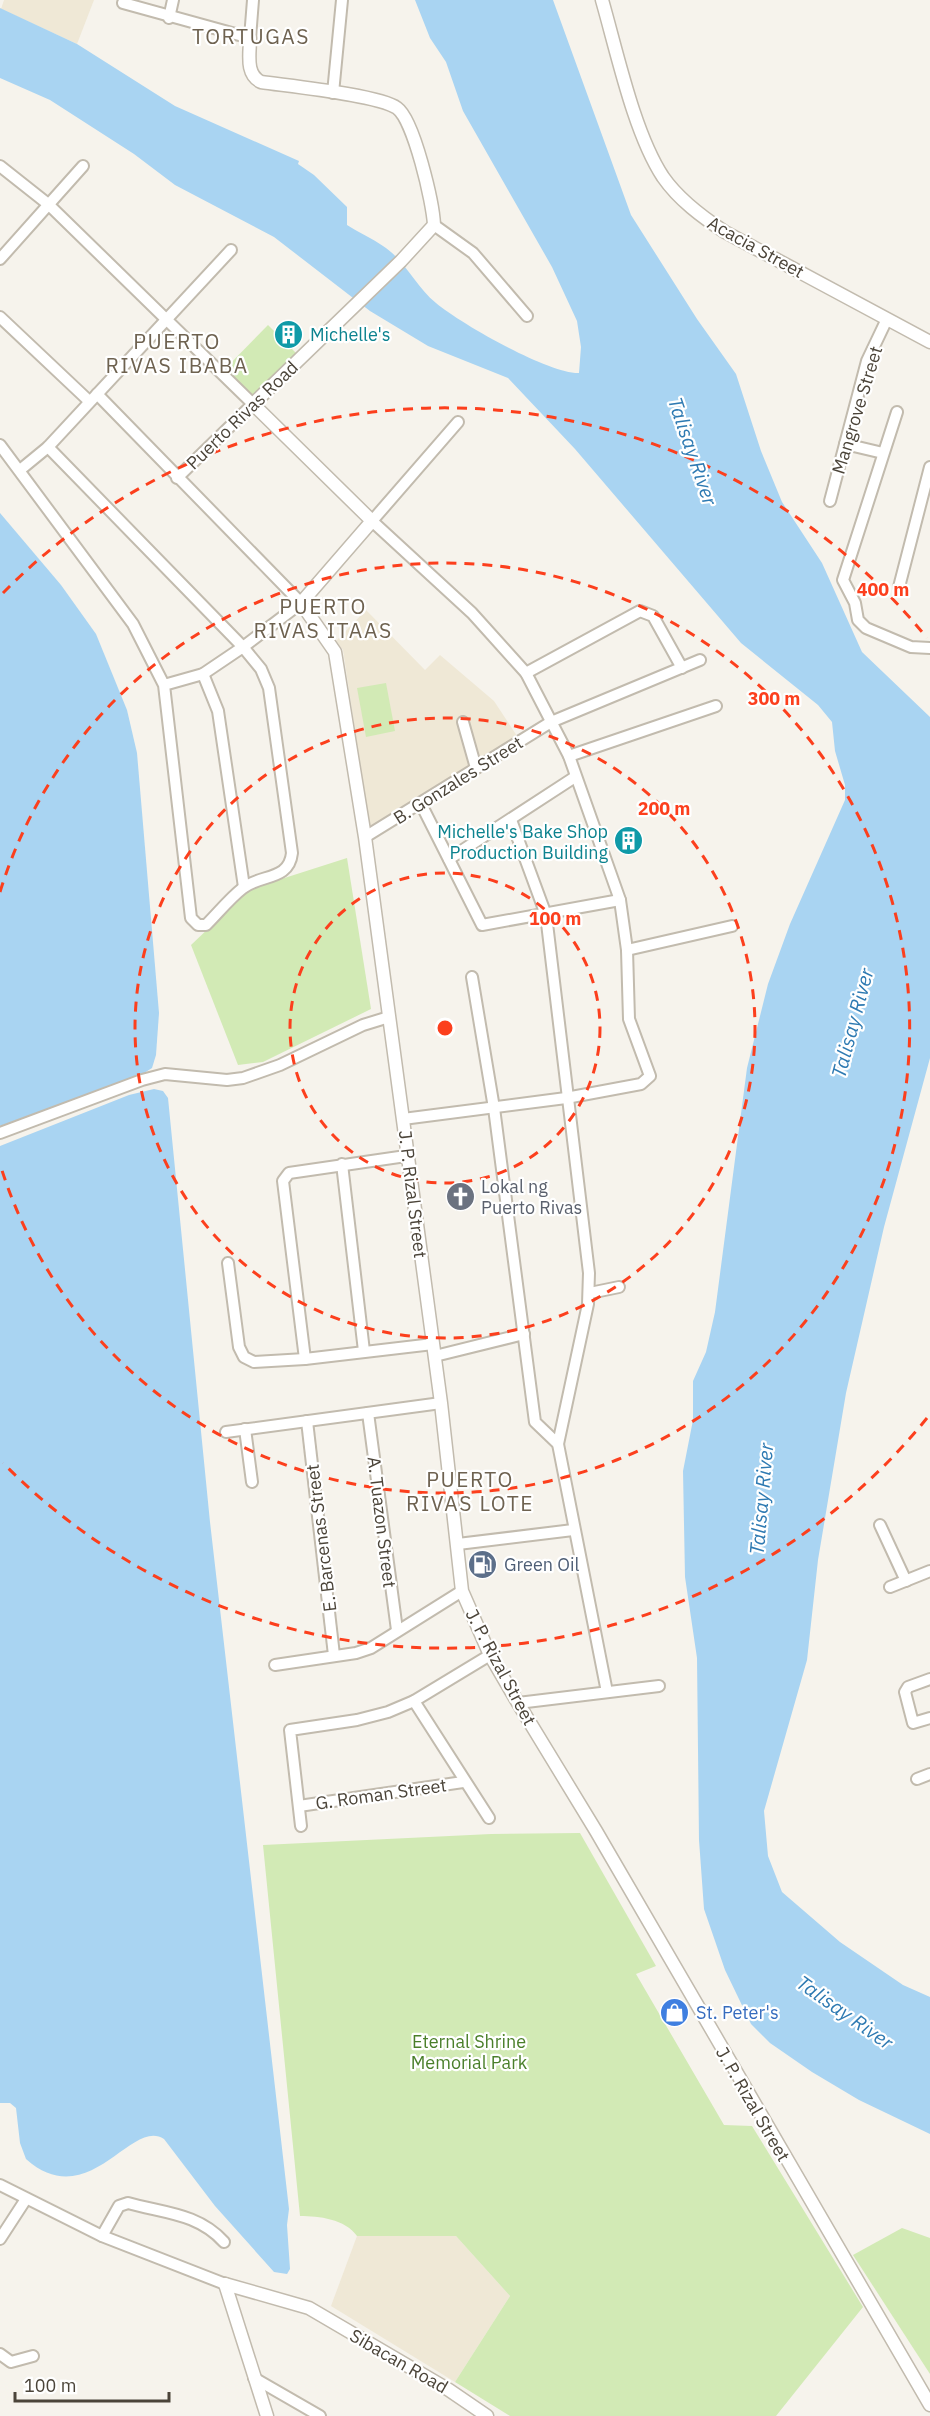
<svg xmlns="http://www.w3.org/2000/svg" width="930" height="2416" font-family="'IBM Plex Sans',sans-serif">
	<style>
		.education { fill: #efe8d6 }
		.green { fill: #d2eab5 }
		.water { fill: #a9d4f2 }
		.lines { fill: none; stroke-linecap: round; stroke-linejoin: round }
		.minor-casing { stroke: #c2bbae; stroke-width: 14 }
		.tertiary-casing { stroke: #c2bbae; stroke-width: 15 }
		.minor { stroke: #fff; stroke-width: 10 }
		.tertiary { stroke: #fff; stroke-width: 12 }
		.ring { fill: none; stroke: #fc3f1d; stroke-width: 3; stroke-dasharray: 10 8 }
		.labels { text-anchor: middle; dominant-baseline: central; stroke-width: 4.5; stroke-linejoin: round; paint-order: stroke }
		.street-label { font-size: 18px; fill: #4b4439; stroke: #fff }
		.culture-label { font-size: 18px; fill: #0d838f; stroke: #fff; text-anchor: start }
		.worship-label { font-size: 18px; fill: #5b616d; stroke: #fff; text-anchor: start }
		.service-label { font-size: 18px; fill: #4e5e75; stroke: #fff; text-anchor: start }
		.shop-label { font-size: 18px; fill: #366cbe; stroke: #fff; text-anchor: start }
		.park-label { font-size: 18px; fill: #4a7f2a; stroke: #fff }
		.water-label { font-size: 20px; font-style: italic; fill: #2e7ab2; stroke: #fff }
		.quarter-label { font-size: 21px; letter-spacing: 1.5px; fill: #6e6250; stroke: #fff }
		.centre { fill: #fc3f1d; stroke: #fff; stroke-width: 3 }
		.ring-label { font-size: 18px; text-anchor: middle; font-weight: bold; fill: #fc3f1d; stroke: #fff; stroke-width: 4.5; stroke-linejoin: round; paint-order: stroke }
	</style>
	<rect width="100%" height="100%" fill="#f6f3ec"/>
	<!-- education -->
	<g class="education">
		<path d="M4 0H94L77 44 1 9Z"/>
		<path d="M366 610 425 670 440 655 494 701 517 736 370 830 343 650 336 641Z"/>
		<path d="M357 2236H456L510 2296 455 2382 331 2306Z"/>
	</g>
	<!-- green -->
	<g class="green">
		<path d="M268 325 297 354 252 400 223 371Z"/>
		<path d="M386 683 395 731 366 737 357 688Z"/>
		<path d="M347 858 371 1009 263 1062 238 1065 191 945 250 889Z"/>
		<path d="M580 1833 656 1966 636 1974 724 2125 752 2126 863 2307 776 2416H510L455 2382 510 2296 456 2236H357C345 2219 319 2216 300 2216L263 1845 491 1834Z"/>
		<path d="M902 2228 930 2238V2374L853 2255Z"/>
	</g>
	<!-- water -->
	<g class="water">
		<path d="M415 0H553L631 215 697 319 736 374 761 451 782 502 822 563 862 652 930 717V1058L884 1227 846 1393 818 1560 807 1660 764 1811 768 1856 782 1892 840 1942 903 1985 930 1997V2134L859 2100 812 2072 770 2043 751 2024 725 1970 704 1909 699 1840 697 1658 685 1577 683 1471 693 1420V1381L706 1352 715 1312 747 1068 768 984 790 924 845 800V785L835 751 832 722 818 705 741 643 575 449 508 378 428 346 370 311 274 237 175 185 134 154 50 100 0 78V8L77 44 175 106 299 161 298 164 314 175 347 207V225C359 233 372 238 383 246 405 260 416 287 436 303 461 324 549 374 579 373L581 347 577 321 552 267 463 111 446 62 430 38Z"/>
		<path d="M0 513 61 585 96 634 127 710 137 753 159 1013 156 1055 152 1068 141 1075 0 1126Z"/>
		<path d="M154 1089 163 1091 168 1098 210 1522 289 2209 287 2225 290 2269 287 2274 274 2272 215 2206 164 2139C131 2117 89 2215 26 2159L20 2143 16 2108 10 2103H0V1146L129 1095Z"/>
	</g>
	<g class="lines">
		<defs>
			<g id="minor">
				<path d="M123 3 250 38 253 0"/>
				<path d="M169 18 173 0"/>
				<path d="M333 93 342 0"/>
				<path d="M0 166 48 204 253 404 177 478"/>
				<path d="M434 225 473 253 527 316"/>
				<path d="M0 259 83 166"/>
				<path d="M0 317 89 401"/>
				<path d="M897 412 843 580 855 603 858 620 866 628 911 647 930 648"/>
				<path d="M845 444 883 453"/>
				<path d="M0 445 133 624 164 685 191 918 198 925H206C218 913 230 898 243 888 261 874 289 881 292 853L269 688 261 669 243 647 203 674 164 685"/>
				<path d="M48 447 243 647 301 603 97 394"/>
				<path d="M20 470 48 447 231 250"/>
				<path d="M830 501 867 361 887 319"/>
				<path d="M899 587 930 467"/>
				<path d="M526 673 640 611 653 616 682 668"/>
				<path d="M203 674 218 711 244 887"/>
				<path d="M463 722 476 768"/>
				<path d="M569 756 716 706"/>
				<path d="M421 804 482 925 620 900"/>
				<path d="M511 820 546 915 589 1273 588 1304 558 1444"/>
				<path d="M365 837 551 722 700 660"/>
				<path d="M449 859 575 777"/>
				<path d="M627 950 732 926"/>
				<path d="M472 977 494 1108 535 1422 558 1444 607 1692"/>
				<path d="M403 1119 566 1098 641 1084 650 1076 629 1019 627 950 620 900 569 756 526 673 472 613 372 521 458 422"/>
				<path d="M0 1133 142 1080 165 1074 227 1080 243 1078 280 1065 363 1025 389 1017"/>
				<path d="M342 1164 364 1351"/>
				<path d="M228 1263 239 1347 244 1357 254 1362 305 1359 433 1344"/>
				<path d="M590 1293 619 1287"/>
				<path d="M435 1356 524 1334"/>
				<path d="M305 1359 283 1181 289 1173 406 1156"/>
				<path d="M368 1413 397 1630"/>
				<path d="M307 1421 334 1655"/>
				<path d="M245 1429 252 1482"/>
				<path d="M226 1432 441 1403"/>
				<path d="M880 1525 906 1581"/>
				<path d="M458 1544 573 1530"/>
				<path d="M890 1587 930 1571"/>
				<path d="M275 1665 356 1653 371 1648 462 1591"/>
				<path d="M930 1679 908 1687 905 1692 913 1723 930 1718"/>
				<path d="M414 1701 489 1818"/>
				<path d="M518 1703 659 1686"/>
				<path d="M917 1779 930 1774"/>
				<path d="M299 1806 463 1782"/>
				<path d="M301 1826 290 1730 357 1720 388 1712 414 1701 490 1655"/>
				<path d="M0 2185 102 2236 225 2284"/>
				<path d="M102 2236 119 2206 128 2203C163 2213 198 2213 224 2242"/>
				<path d="M0 2239 26 2199"/>
				<path d="M0 2354 11 2362 33 2356"/>
				<path d="M254 2378 320 2416"/>
			</g>
			<g id="tertiary">
				<path d="M602 0C617 52 634 133 663 177 679 200 702 217 725 232L930 342"/>
				<path d="M250 38C250 54 245 74 261 82 288 86 379 95 397 108 414 120 433 203 434 225L401 261 253 404 372 521 301 603 335 652 365 837 441 1403 462 1591 490 1655 518 1703 596 1831 930 2405"/>
				<path d="M225 2284 309 2308 449 2390 487 2416"/>
				<path d="M225 2284 267 2416"/>
			</g>
		</defs>
		<!-- minor casing -->
		<use href="#minor" class="minor-casing"/>
		<!-- tertiary casing -->
		<use href="#tertiary" class="tertiary-casing"/>
		<!-- minor -->
		<use href="#minor" class="minor"/>
		<!-- tertiary -->
		<use href="#tertiary" class="tertiary"/>
	</g>
	<!-- distance rings -->
	<g class="ring">
		<circle cx="445" cy="1028" r="155"/>
		<circle cx="445" cy="1028" r="310"/>
		<path d="M0 892A465 465 0 1 1 0 1164"/>
		<path d="M927 1418A620 620 0 0 1 3 1463M3 593A620 620 0 0 1 927 638"/>
	</g>
	<!-- icons -->
	<defs>
		<symbol id="building-disc" viewBox="-11 -11 22 22"><circle r="9.5" fill="#0f9aa8" stroke="#fff"/><path d="M-4-6H4V6H1V3H-1V6H-4ZM-2.5-4.3h1.7v1.8h-1.7ZM.8-4.3h1.7v1.8H.8ZM-2.5-1h1.7V.8h-1.7ZM.8-1h1.7V.8H.8Z" fill="#fff"/></symbol>
		<symbol id="church-disc" viewBox="-11 -11 22 22"><circle r="9.5" fill="#6b7280" stroke="#fff"/><path d="M-1.2-6h2.4v3.5h3.3v2.4h-3.3V6h-2.4V-.1h-3.3v-2.4h3.3Z" fill="#fff"/></symbol>
		<symbol id="fuel-disc" viewBox="-11 -11 22 22"><circle r="9.5" fill="#5c6f8a" stroke="#fff"/><path d="M-5.5-6h7V0h2V4h1.3V-2.5L3-4.5l.8-.8L6-3V5H2.5V1h-1V6h-7ZM-4.2-4.7v3.2H.2V-4.7Z" fill="#fff"/></symbol>
		<symbol id="shop-disc" viewBox="-11 -11 22 22"><circle r="9.5" fill="#3f7fe0" stroke="#fff"/><path d="M-5-2.5h2.3a2.7 3.5 0 0 1 5.4 0H5L5.5 6h-11ZM-1.5-2.5h3a1.5 2.3 0 0 0-3 0Z" fill="#fff"/></symbol>
	</defs>
	<g fill-rule="evenodd">
		<use href="#building-disc" x="272" y="318" width="33" height="33"/>
		<use href="#building-disc" x="612" y="824" width="33" height="33"/>
		<use href="#church-disc" x="444" y="1180" width="33" height="33"/>
		<use href="#fuel-disc" x="466" y="1548" width="33" height="33"/>
		<use href="#shop-disc" x="658" y="1996" width="33" height="33"/>
	</g>
	<g class="labels">
		<!-- street labels -->
		<g class="street-label">
			<text transform="translate(756 247) rotate(29)">Acacia Street</text>
			<text transform="translate(857 410) rotate(-73)">Mangrove Street</text>
			<text transform="translate(242 415) rotate(-44)">Puerto Rivas Road</text>
			<text transform="translate(458 780) rotate(-32)">B. Gonzales Street</text>
			<text transform="translate(413 1194) rotate(83)">J. P. Rizal Street</text>
			<text transform="translate(382 1522) rotate(83)">A. Tuazon Street</text>
			<text transform="translate(321 1538) rotate(-97)">E. Barcenas Street</text>
			<text transform="translate(501 1667) rotate(62)">J. P. Rizal Street</text>
			<text transform="translate(381 1794) rotate(-8)">G. Roman Street</text>
			<text transform="translate(753 2104) rotate(60)">J. P. Rizal Street</text>
			<text transform="translate(399 2361) rotate(30)">Sibacan Road</text>
		</g>
		<!-- culture labels -->
		<g class="culture-label">
			<text x="310" y="334">Michelle's</text>
			<text x="608" y="831" text-anchor="end">Michelle's Bake Shop<tspan x="608" dy="21">Production Building</tspan></text>
		</g>
		<!-- worship labels -->
		<g class="worship-label">
			<text x="481" y="1186">Lokal ng<tspan x="481" dy="21">Puerto Rivas</tspan></text>
		</g>
		<!-- service labels -->
		<g class="service-label">
			<text x="504" y="1564">Green Oil</text>
		</g>
		<!-- shop labels -->
		<g class="shop-label">
			<text x="696" y="2012">St. Peter's</text>
		</g>
		<!-- park labels -->
		<g class="park-label">
			<text x="469" y="2041">Eternal Shrine<tspan x="469" dy="21">Memorial Park</tspan></text>
		</g>
		<!-- water labels -->
		<g class="water-label">
			<text transform="translate(693 451) rotate(71)">Talisay River</text>
			<text transform="translate(852 1023) rotate(-75)">Talisay River</text>
			<text transform="translate(761 1499) rotate(-85)">Talisay River</text>
			<text transform="translate(845 2012) rotate(35)">Talisay River</text>
		</g>
		<!-- quarter labels -->
		<g class="quarter-label">
			<text x="251" y="36">TORTUGAS</text>
			<text x="177" y="341">PUERTO<tspan x="177" dy="24">RIVAS IBABA</tspan></text>
			<text x="323" y="606">PUERTO<tspan x="323" dy="24">RIVAS ITAAS</tspan></text>
			<text x="470" y="1479">PUERTO<tspan x="470" dy="24">RIVAS LOTE</tspan></text>
		</g>
	</g>
	<circle cx="445" cy="1028" r="9" class="centre"/>
	<g class="ring-label">
		<text x="883" y="596">400 m</text>
		<text x="774" y="705">300 m</text>
		<text x="664" y="815">200 m</text>
		<text x="555" y="925">100 m</text>
	</g>
	<!-- scale -->
	<path d="M15 2392v9h154v-9" fill="none" stroke="#4b4439" stroke-width="3"/>
	<text x="24" y="2392" font-size="18" fill="#4b4439" stroke="#ffffff" stroke-width="4.5" paint-order="stroke">100 m</text>
</svg>
